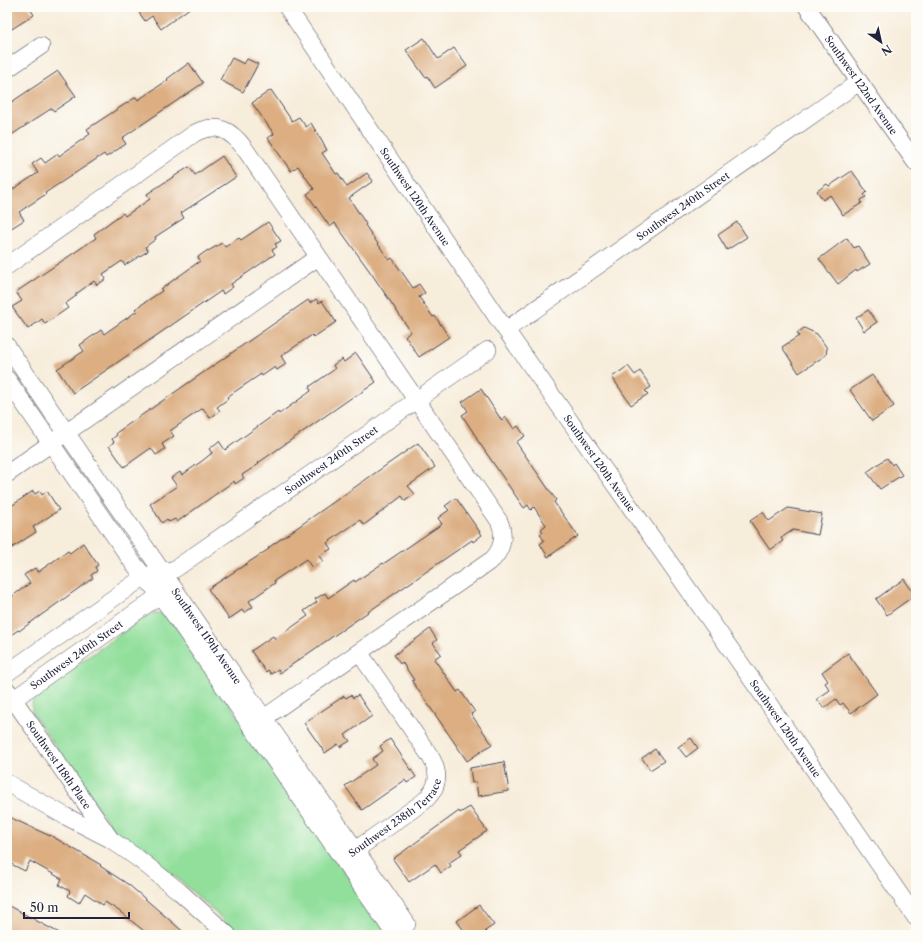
<svg xmlns="http://www.w3.org/2000/svg" width="923" height="942" font-family="'Libre Caslon Text',serif">
	<style>
		.green { fill: #92df9c; stroke: #5a806c }
		.building { fill: #dcae82 }
		.lines { fill: none; stroke-linecap: round; stroke-linejoin: round }
		.street-casing { stroke: #424053; stroke-width: 18 }
		.street { stroke: #fff; stroke-width: 17 }
		.labels { text-anchor: middle; dominant-baseline: central; stroke-width: 3; stroke-linejoin: round; paint-order: stroke }
		.street-label { font-size: 10px; fill: #22223b; stroke: #fdfcf7 }
	</style>
	<rect width="100%" height="100%" fill="#fdfcf7"/>
	<filter id="ink" filterUnits="userSpaceOnUse"><feTurbulence type="fractalNoise" baseFrequency=".025" numOctaves="2"/><feDisplacementMap in="SourceGraphic" scale="8" xChannelSelector="R" yChannelSelector="G"/><feConvolveMatrix kernelMatrix="1 2 1 2 8 2 1 2 1" color-interpolation-filters="sRGB"/></filter>
	<filter id="wash" filterUnits="userSpaceOnUse"><feTurbulence type="fractalNoise" baseFrequency=".012" numOctaves="4" result="noise"/><feDisplacementMap in="SourceGraphic" scale="16" xChannelSelector="R" yChannelSelector="G"/><feGaussianBlur stdDeviation="0.9" result="paint"/><feColorMatrix in="noise" values="0 0 0 0 0 0 0 0 0 0 0 0 0 0 0 0 0 1.4 0 .05"/><feComposite in="paint" operator="in"/></filter>
	<g filter="url(#wash)">
		<rect width="100%" height="100%" fill="#f7eddb"/>
		<!-- green -->
		<path class="green" d="M157 613 163 614 172 620 389 935H237L221 918 183 883 153 860 117 835 33 714C30 704 33 699 39 692L147 615Z"/>
		<g id="blocks">
			<!-- building -->
			<g class="building">
				<path d="M7 7H29L34 15 7 32Z"/>
				<path d="M135 7H191L161 29 152 16 145 21Z"/>
				<path d="M424 38 438 59 454 48 467 66 435 88 427 76 425 77 406 50Z"/>
				<path d="M232 58 244 64 247 59 258 64 243 92 220 80Z"/>
				<path d="M189 63 203 83 122 138 126 144 106 157 104 154 45 193 46 194 19 212 24 220 7 231V193L38 173 32 164 41 158 45 163 58 154 59 156 90 134 87 129 136 97 138 100 168 80 167 79Z"/>
				<path d="M58 71 76 96 54 111 52 108 7 138V105Z"/>
				<path d="M271 90 292 121 299 117 306 127 311 123 327 150 322 153 336 174 338 173 347 187 367 173 373 181 349 198 366 224 365 225 389 260 392 258 413 288 419 284 425 293 419 297 433 317 435 316 449 337 419 357 405 336 411 332 371 273 335 223 330 227 307 194 314 189 298 166 291 171 268 138 274 134 252 103Z"/>
				<path d="M222 156 236 177 181 213 184 218 155 237 156 239 145 247 148 251 125 265 122 261 103 274 106 279 97 285 94 281 76 294V296L65 304 68 308 45 324 42 319 28 329 12 307 22 301 16 292 96 238 94 234 113 220 123 213 125 216 150 199 147 194 162 184 189 167 195 175Z"/>
				<path d="M852 171 867 192 864 195 866 197 861 200 862 203 843 215 830 195 823 200 817 191 827 184 829 186Z"/>
				<path d="M268 222 281 241 275 244 277 247 272 250 275 254 231 284 233 287 223 294 221 291 73 393 57 369 84 351 80 345 101 330 104 334 137 311 135 309 162 291 161 289 200 261 198 257 208 250V251L222 243 225 247 239 238 241 240Z"/>
				<path d="M737 222 747 237 727 250 718 235Z"/>
				<path d="M847 238 854 248 858 246 870 264 857 272 856 270 838 284 819 259Z"/>
				<path d="M316 299 319 303 322 301 336 322 314 337 312 335 281 356 286 364 277 370 275 367 262 376 261 374 227 397 228 399 217 407 220 411 210 418 203 408 170 431 174 436 162 444 165 449 156 455 151 448 124 467 109 446 114 442 112 439 117 435 116 433 308 300 310 303Z"/>
				<path d="M868 310 877 322 864 331 856 318Z"/>
				<path d="M804 328 817 334 827 348 826 355 799 373 782 347 799 336 797 333Z"/>
				<path d="M356 353 376 382 355 397 354 396 258 463 259 464 242 475 244 478 235 484 234 481 177 522 175 519 169 522 167 519 162 523 150 504 177 486 171 478 180 472 182 475 202 461 212 453 209 449 219 441 225 450 278 412 279 414 311 391 309 387 335 369 333 365 342 359 344 362Z"/>
				<path d="M628 366 635 375 640 371 651 387 645 391 648 394 631 405 612 377Z"/>
				<path d="M872 375 894 406 872 421 850 390Z"/>
				<path d="M481 389 502 421 506 417 514 429 518 426 525 436 516 442 556 500 554 502 578 536 548 557 540 544 544 541 540 534 543 532 541 529 546 525 534 507 531 510 528 505 524 508 476 438H477L462 415 468 411 462 402Z"/>
				<path d="M418 443 435 467 408 486 415 494 405 501 402 496 364 525 360 520 327 543 331 549 319 556 323 561 312 568 306 559 274 581 275 583 249 601 253 607 244 613 242 610 229 619 208 589 269 549 268 548Z"/>
				<path d="M887 458 892 465 894 463 902 475 880 489 867 472Z"/>
				<path d="M33 491 35 494 40 491 42 495 47 491 59 510 33 527 36 532 7 551V509Z"/>
				<path d="M456 498 482 535 473 542 472 540 280 673 278 669 271 674 268 670 266 672 251 651 273 636 275 639 308 616 304 611 317 602 315 599 325 593 328 598 354 580 355 582 383 563V564L442 524 438 518 449 510 445 506Z"/>
				<path d="M788 508 822 514 818 535 793 530 781 538 783 541 770 550 750 521 763 512 769 521Z"/>
				<path d="M83 543 98 565 95 567 97 571 91 575 93 578 19 631 18 630 7 638V600L30 583 24 575 35 568 38 572 68 551 70 553Z"/>
				<path d="M904 579 915 595 887 615 876 599Z"/>
				<path d="M430 629 437 640 433 643 441 654 434 659 457 692 460 690 475 712 471 714 492 744 467 761 412 681 414 680 402 662 400 664 394 655Z"/>
				<path d="M848 653 877 694 851 713 843 703 840 705 836 699 824 708 817 699 830 690 825 683 828 681 822 672Z"/>
				<path d="M351 695 353 698 358 695 372 716 345 735 350 741 340 747 338 744 325 753 304 723 344 696 346 698Z"/>
				<path d="M691 738 698 748 686 757 678 747Z"/>
				<path d="M390 739 416 777 407 783 405 780 362 810 345 786 376 765 372 759 383 751 380 746Z"/>
				<path d="M655 749 664 761 650 770 642 758Z"/>
				<path d="M504 762 509 791 478 796 476 782 472 783 470 768Z"/>
				<path d="M470 807 487 831 459 850 462 854 449 863 451 866 441 873 435 864 409 882 393 859 459 811 460 813Z"/>
				<path d="M7 816 50 836V835L101 865 100 866 129 885 187 935H149L119 911 105 902 103 905 85 893 79 903 68 896 70 891 59 885 62 879 30 861 25 871 7 862Z"/>
				<path d="M7 905 63 935H7Z"/>
				<path d="M479 905 494 925 485 931 489 935H467L457 921Z"/>
			</g>
		</g>
	</g>
	<g filter="url(#ink)">
		<use href="#blocks" fill-opacity="0" stroke="#424053" stroke-width="1"/>
		<g class="lines">
			<defs>
				<g id="street">
					<path id="s1" d="M287 7 496 316 762 694 916 918"/>
					<path id="s2" d="M807 7 916 163"/>
					<path d="M7 69 41 46"/>
					<path d="M7 266 195 133C217 122 231 130 245 149L499 521C505 534 503 548 493 559L251 727"/>
					<path id="s3" d="M506 330 859 82"/>
					<path id="s4" d="M7 346C139 540 274 732 407 924"/>
					<path d="M7 379 133 563 160 595 178 620 395 935"/>
					<path d="M7 474 318 257"/>
					<path id="s5" d="M7 673 145 576 175 569 488 350"/>
					<path id="s6" d="M7 690 109 837"/>
					<path id="s7" d="M7 704 160 595 166 585"/>
					<path d="M7 783 65 816 110 839 140 860 180 892 228 935"/>
					<path id="s8" d="M347 856 423 802C439 788 441 774 430 756L359 652"/>
				</g>
			</defs>
			<!-- street casing -->
			<use href="#street" class="street-casing"/>
			<!-- street -->
			<use href="#street" class="street"/>
		</g>
	</g>
	<g class="labels">
		<!-- street labels -->
		<g class="street-label">
			<text stroke="none"><textPath href="#s2" startOffset="95">Southwest 122nd Avenue</textPath></text>
			<text stroke="none"><textPath href="#s1" startOffset="229">Southwest 120th Avenue</textPath></text>
			<text stroke="none"><textPath href="#s3" startOffset="216">Southwest 240th Street</textPath></text>
			<text stroke="none"><textPath href="#s5" startOffset="390">Southwest 240th Street</textPath></text>
			<text stroke="none"><textPath href="#s1" startOffset="553">Southwest 120th Avenue</textPath></text>
			<text stroke="none"><textPath href="#s4" startOffset="352">Southwest 119th Avenue</textPath></text>
			<text stroke="none"><textPath href="#s7" startOffset="85">Southwest 240th Street</textPath></text>
			<text stroke="none"><textPath href="#s1" startOffset="877">Southwest 120th Avenue</textPath></text>
			<text stroke="none"><textPath href="#s6" startOffset="91">Southwest 118th Place</textPath></text>
			<text stroke="none"><textPath href="#s8" startOffset="62">Southwest 238th Terrace</textPath></text>
		</g>
	</g>
	<!-- margin -->
	<rect width="923" height="942" fill="none" stroke="#fdfcf7" stroke-width="24"/>
	<!-- north arrow -->
	<g transform="translate(881 42) rotate(146)" stroke="#fdfcf7" stroke-width="3" paint-order="stroke">
	<path d="M0-3L7 15L0 10L-7 15Z" fill="#22223b"/>
	<text y="-6" font-size="11" font-weight="bold" text-anchor="middle" fill="#22223b">N</text>
	</g>
	<!-- scale -->
	<path d="M24 912v6h105v-6" fill="none" stroke="#22223b" stroke-width="2"/>
	<text x="30" y="912" font-size="12" fill="#22223b" stroke="#fdfcf7" stroke-width="3" paint-order="stroke">50 m</text>
</svg>
